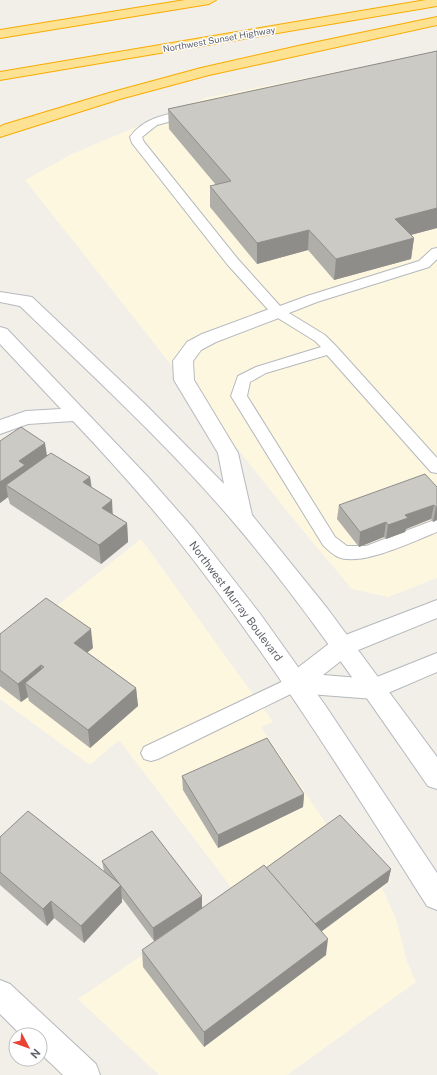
<svg xmlns="http://www.w3.org/2000/svg" width="437" height="1075" font-family="'Public Sans',sans-serif">
	<style>
		.commercial { fill: #fef7e0 }
		.lines { fill: none; stroke-linecap: round; stroke-linejoin: round }
		.service-casing { stroke: #b5b8bc; stroke-width: 2 }
		.minor-casing { stroke: #b5b8bc; stroke-width: 2 }
		.tertiary-casing { stroke: #b5b8bc; stroke-width: 2 }
		.secondary-casing { stroke: #b6babf; stroke-width: 2 }
		.motorway-casing { stroke: #f9ab00; stroke-width: 2 }
		.service { fill: #fff; fill-rule: evenodd }
		.minor { fill: #fff; fill-rule: evenodd }
		.tertiary { fill: #fff; fill-rule: evenodd }
		.secondary { fill: #fff; fill-rule: evenodd }
		.motorway { fill: #fde293; fill-rule: evenodd }
		.wall { fill: #afaea9 }
		.shaded-wall { fill: #8f8d8a }
		.building { fill: #cccac5; stroke: #8f8d8a }
		.labels { text-anchor: middle; dominant-baseline: central; stroke-width: 3; stroke-linejoin: round; paint-order: stroke }
		.far-street-label { font-size: 9px; fill: #5f6368; stroke: #fff }
		.street-label { font-size: 11px; fill: #5f6368; stroke: #fff }
	</style>
	<rect width="100%" height="100%" fill="#f1efe8"/>
	<!-- commercial -->
	<g class="commercial">
		<path d="M437 52V578L388 597 352 589 290 515 25 180 72 154 205 98Z"/>
		<path d="M141 539 273 722 261 727 329 828 352 839 391 881 382 888 396 919 406 959 416 982 287 1075H159L78 999 235 892 119 740 90 765 0 699V651Z"/>
	</g>
	<g class="lines">
		<defs>
			<g id="service">
				<path d="M190 110 194 111 196 113 194 115 157 125 142 137 144 142 237 258 280 306 307 296 419 261 432 249 437 248V259L429 267 317 302 289 313 325 335 336 346 437 458V473L431 472 327 355 266 373 250 382 247 396 335 537 347 546H366L437 519V532C414 541 361 567 338 557 332 554 327 549 323 545L231 396 238 376 256 367 321 347 315 341 273 315 227 264 132 143 130 137C144 117 168 114 190 110Z"/>
				<path d="M296 675 303 678 305 683 303 688 158 759 151 761 144 759 141 753 144 747Z"/>
			</g>
			<path id="minor" d="M0 980 10 984 96 1064 100 1075H63L40 1053V1035H21L0 1014Z"/>
			<path id="tertiary" d="M437 600V618L351 653 323 675 372 679 437 653V672L374 699 296 693 287 690 284 683 287 676 335 639Z"/>
			<g id="secondary">
				<path d="M0 292 32 297 144 403 224 484 218 453 174 380 173 361 187 342 202 334 272 308 278 307 284 308 287 312 284 316 216 342 201 350 193 361 194 380 238 453 252 515 327 608 437 757V789L428 786C366 697 306 608 236 525 170 447 94 377 20 306L0 302Z"/>
				<path d="M0 327 7 329 148 477 193 528 261 615 325 705 437 873V910L427 906C348 781 269 655 177 539 144 498 109 459 73 421L28 424 0 434V420L26 411 61 409 0 344Z"/>
			</g>
			<g id="motorway">
				<path d="M185 0H216L209 4 0 38V30Z"/>
				<path d="M426 0H437V6L0 80V72Z"/>
				<path d="M437 17V25L209 75 120 99 0 137V127L3 125 109 93 201 68 298 46Z"/>
			</g>
		</defs>
		<!-- service casing -->
		<use href="#service" class="service-casing"/>
		<!-- minor casing -->
		<use href="#minor" class="minor-casing"/>
		<!-- tertiary casing -->
		<use href="#tertiary" class="tertiary-casing"/>
		<!-- secondary casing -->
		<use href="#secondary" class="secondary-casing"/>
		<!-- motorway casing -->
		<use href="#motorway" class="motorway-casing"/>
		<!-- service -->
		<use href="#service" class="service"/>
		<!-- minor -->
		<use href="#minor" class="minor"/>
		<!-- tertiary -->
		<use href="#tertiary" class="tertiary"/>
		<!-- secondary -->
		<use href="#secondary" class="secondary"/>
		<!-- motorway -->
		<use href="#motorway" class="motorway"/>
	</g>
	<!-- wall -->
	<g class="wall">
		<path d="M437 51V228L410 235 414 238 411 259 334 280 308 250 257 264 210 207V186L216 185 169 129 168 109Z"/>
		<path d="M0 441 47 456 90 477 92 488 113 514 127 523 128 542 101 564 10 504 8 497 0 503Z"/>
		<path d="M437 487V520L433 522 431 519 406 529 405 532 386 539 384 537 359 547 337 519 339 505Z"/>
		<path d="M0 634 93 648 87 652 136 688 138 706 90 748 29 701 28 697 21 702 0 686Z"/>
		<path d="M182 776 304 794 303 807 218 848 183 790Z"/>
		<path d="M0 837 104 871 102 861 202 896V908L266 868 391 869 388 882 321 932 326 955 204 1047 143 967 142 950 188 918 154 941 122 898V902L84 943 54 918 47 926 0 885Z"/>
	</g>
	<!-- shaded-wall -->
	<g class="shaded-wall">
		<path d="M437 208V228L392 240 395 219Z"/>
		<path d="M309 230 308 250 257 264V243Z"/>
		<path d="M414 238 411 259 334 280 336 259Z"/>
		<path d="M45 443 48 462 6 485 8 497 0 503V482L19 461Z"/>
		<path d="M90 477 92 496 83 482Z"/>
		<path d="M112 500 113 519 102 508Z"/>
		<path d="M434 505 431 519 406 529 405 532 386 539 388 525 405 515Z"/>
		<path d="M436 507H437V520L433 522Z"/>
		<path d="M386 522 384 537 359 547 360 532Z"/>
		<path d="M127 523 128 542 101 564 99 545Z"/>
		<path d="M91 629 93 648 77 661 74 643Z"/>
		<path d="M41 665 44 684 25 683 28 697 21 702 18 684Z"/>
		<path d="M136 688 138 706 90 748 88 730Z"/>
		<path d="M304 794 303 807 218 848V835Z"/>
		<path d="M391 869 388 882 311 939 313 926Z"/>
		<path d="M121 885 122 902 84 943 81 926Z"/>
		<path d="M202 896V909L154 941 153 928Z"/>
		<path d="M51 901 54 918 47 926 43 909Z"/>
		<path d="M328 939 326 955 204 1047V1032Z"/>
	</g>
	<!-- building -->
	<g class="building">
		<path d="M437 51V208L395 219 414 238 336 259 309 230 257 243 210 186 231 181 168 109Z"/>
		<path d="M21 427 45 443 19 461 25 465 0 482V441Z"/>
		<path d="M51 453 90 477 83 482 112 500 102 508 127 523 99 545 6 485Z"/>
		<path d="M425 474 437 487V507H436L434 505 405 515 408 518 388 525 386 522 360 532 339 505Z"/>
		<path d="M46 598 91 629 74 643 136 688 88 730 25 683 44 667 41 665 18 684 0 670V634Z"/>
		<path d="M267 738 304 794 218 835 182 776Z"/>
		<path d="M28 811 121 885 81 926 51 901 43 909 0 872V837Z"/>
		<path d="M340 815 391 869 315 924 266 868Z"/>
		<path d="M152 831 202 896 153 928 102 861Z"/>
		<path d="M264 865 328 939 204 1032 142 950Z"/>
	</g>
	<g class="labels">
		<!-- far-street labels -->
		<g class="far-street-label">
			<text transform="translate(219 39) rotate(-10)">Northwest Sunset Highway</text>
		</g>
		<!-- street labels -->
		<g class="street-label">
			<text transform="translate(236 601) rotate(53)">Northwest Murray Boulevard</text>
		</g>
	</g>
	<!-- north arrow -->
	<g transform="translate(28 1047) rotate(131)"><circle r="19" fill="#ffffff" stroke="#bfc1c3"/>
	<path d="M0-3L7 15L0 10L-7 15Z" fill="#ea4335"/>
	<text y="-6" font-size="11" font-weight="bold" text-anchor="middle" fill="#5f6368">N</text>
	</g>
</svg>
